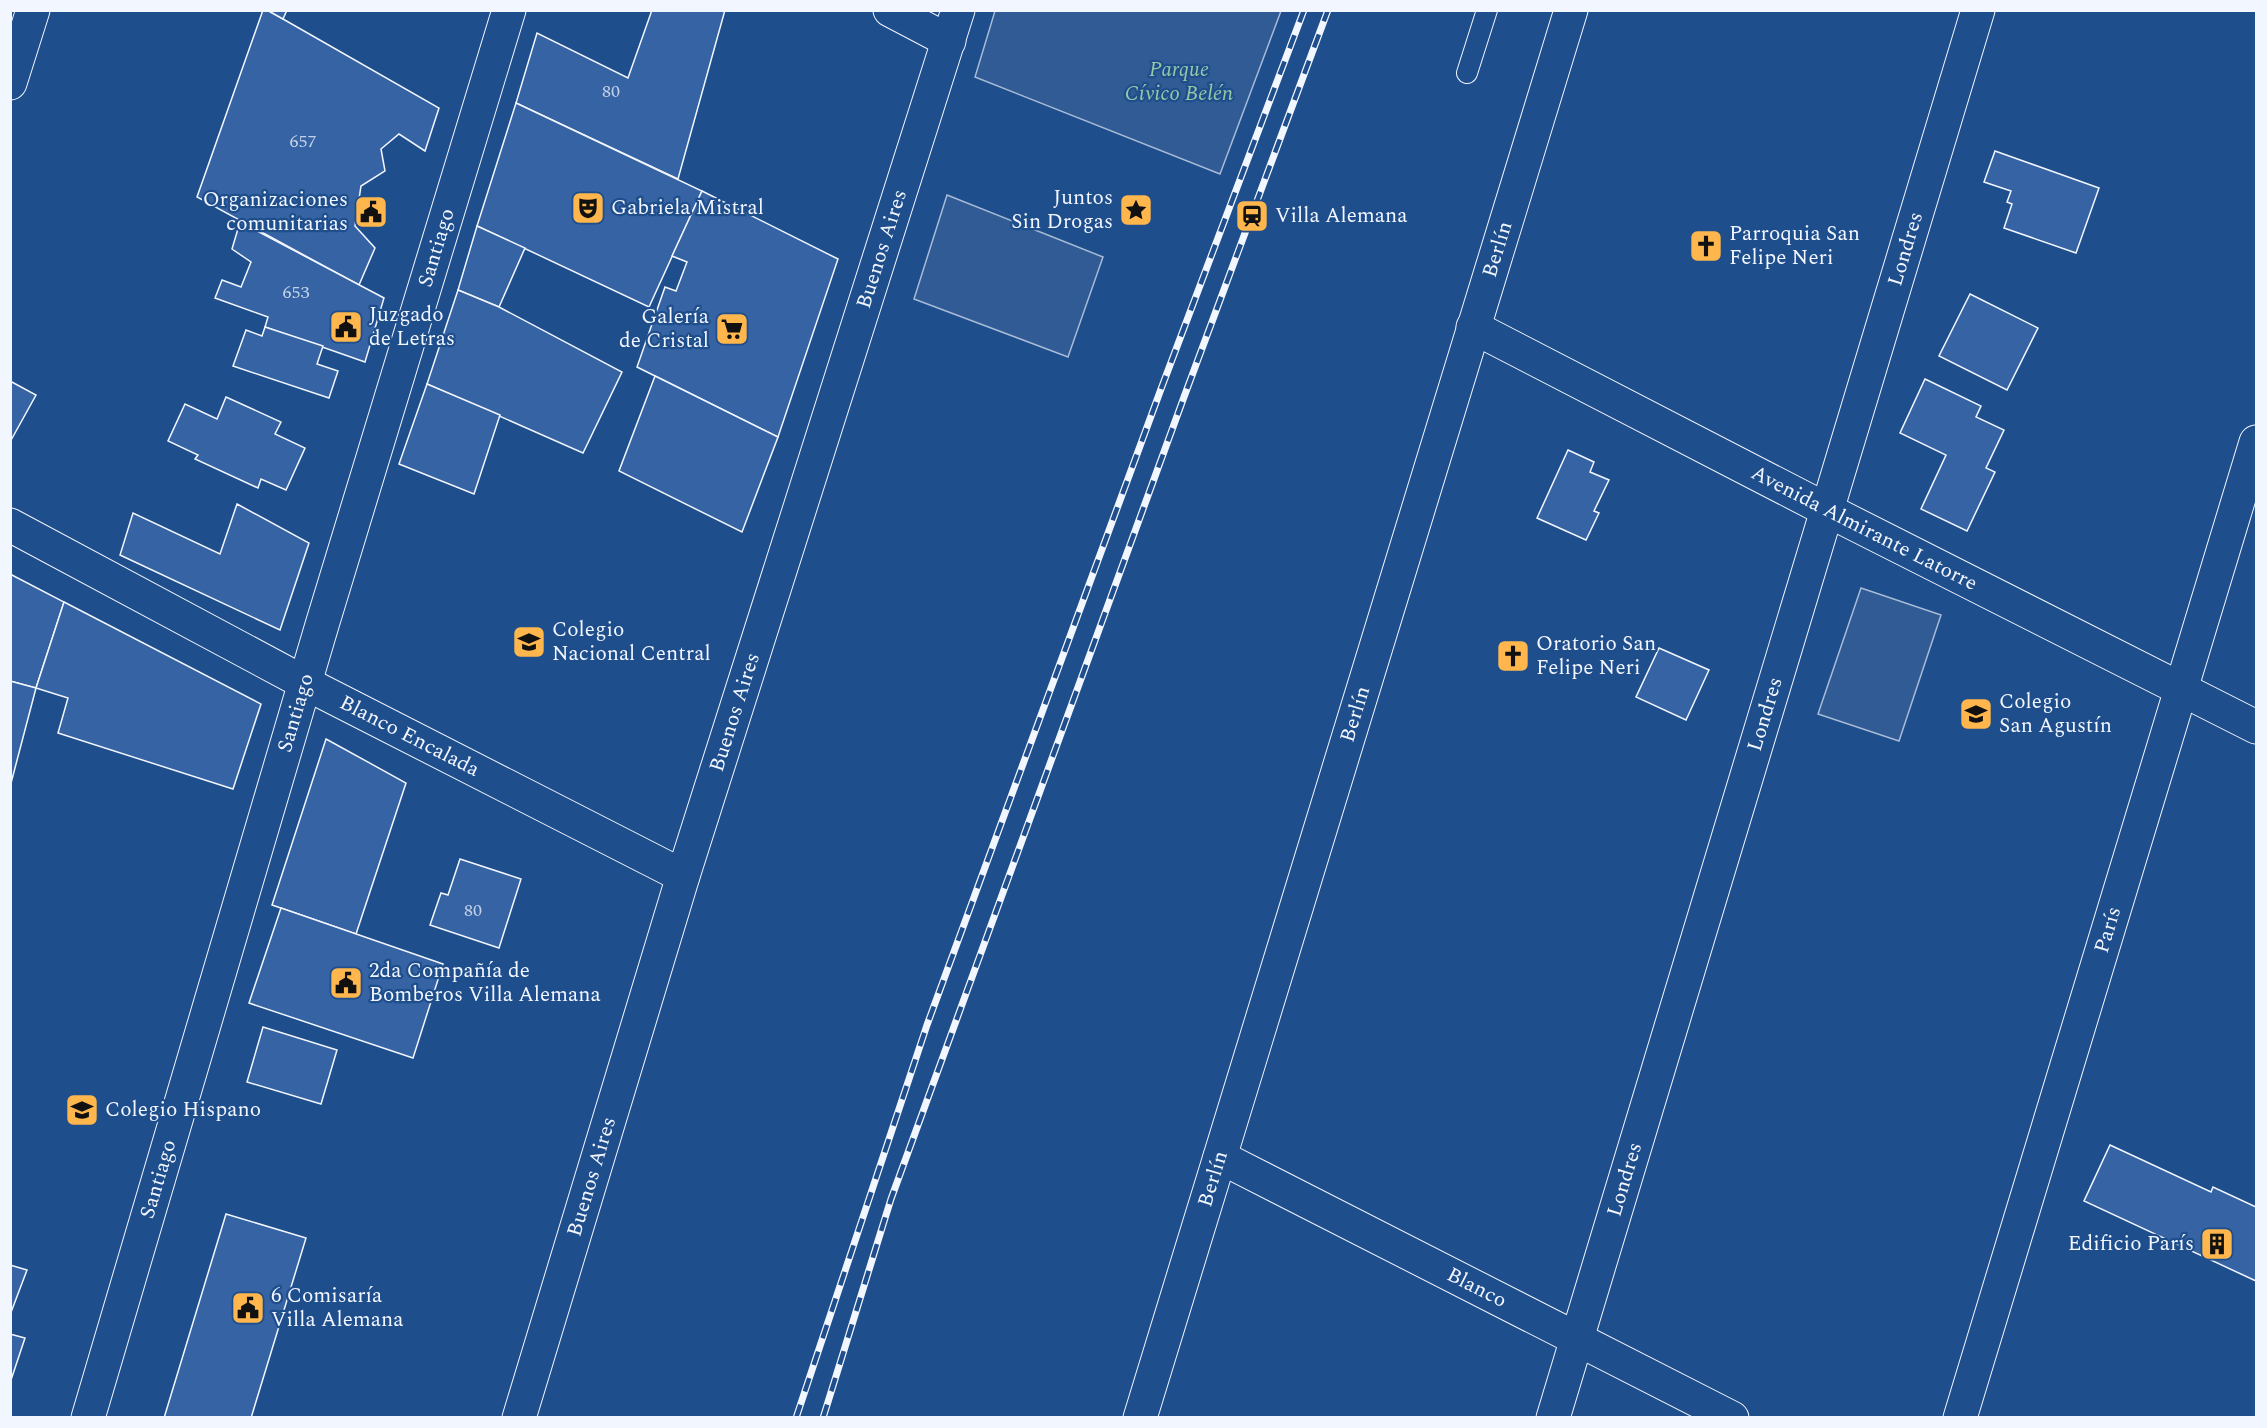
<svg xmlns="http://www.w3.org/2000/svg" width="2267" height="1428" font-family="Spectral,serif">
	<style>
		.built { fill: #305b95; stroke: #a8bbd7; stroke-width: 1.5 }
		.building { fill: #3563a3; stroke: #f2f6ff; stroke-width: 1.5 }
		.lines { fill: none; stroke-linecap: round; stroke-linejoin: round }
		.lane-casing { stroke: #f2f6ff; stroke-width: 22 }
		.street-casing { stroke: #f2f6ff; stroke-width: 35 }
		.secondary-casing { stroke: #f2f6ff; stroke-width: 35 }
		.primary-casing { stroke: #f2f6ff; stroke-width: 35 }
		.lane { stroke: #1f4e8c; stroke-width: 20 }
		.street { stroke: #1f4e8c; stroke-width: 33 }
		.secondary { stroke: #1f4e8c; stroke-width: 33 }
		.primary { stroke: #1f4e8c; stroke-width: 33 }
		.rail-casing { stroke: #f2f6ff; stroke-width: 7 }
		.rail { stroke: #1f4e8c; stroke-width: 4.5; stroke-dasharray: 14; stroke-linecap: butt }
		.labels { text-anchor: middle; dominant-baseline: central; stroke-width: 4.5; stroke-linejoin: round; paint-order: stroke }
		.number-label { font-size: 18px; fill: #c3d1e8 }
		.park-label { font-size: 21px; font-style: italic; fill: #97c8a6; stroke: #1f4e8c }
		.poi-label { font-size: 21px; fill: #f2f6ff; stroke: #1f4e8c; text-anchor: start }
		.street-label { font-size: 21px; fill: #f2f6ff; stroke: #1f4e8c }
	</style>
	<rect width="100%" height="100%" fill="#1f4e8c"/>
	<!-- built -->
	<g class="built">
		<path d="M995 11V10L1281 11 1220 174 975 77Z"/>
		<path d="M947 195 1103 257 1068 357 914 299Z"/>
		<path d="M1861 588 1941 615 1899 741 1818 714Z"/>
	</g>
	<!-- building -->
	<g class="building">
		<path d="M263 10H267L283 19 439 108 425 151 399 134 381 149 385 171 361 186 355 226 375 248 359 285 197 197Z"/>
		<path d="M267 10H287L283 19Z"/>
		<path d="M652 10H725L678 179 516 103 537 33 628 78Z"/>
		<path d="M516 103 702 191 649 307 477 226Z"/>
		<path d="M1995 151 2099 188 2076 253 2004 228 2012 204 2007 202 2011 191 1984 182Z"/>
		<path d="M702 191 838 259 778 437 637 367 665 287 676 291 687 262 672 256Z"/>
		<path d="M240 222 384 298 365 362 265 327 268 317 215 298 222 280 241 287 251 262 232 249Z"/>
		<path d="M477 226 525 248 499 307 458 290Z"/>
		<path d="M458 290 499 307 622 372 583 453 427 384Z"/>
		<path d="M1970 294 2038 328 2007 390 1939 356Z"/>
		<path d="M265 327 323 346 317 364 338 371 329 398 233 366 246 330 262 336Z"/>
		<path d="M655 376 778 437 742 532 619 471Z"/>
		<path d="M1925 379 1981 406 1976 417 2004 430 1986 468 1995 472 1967 531 1921 509 1946 455 1900 433Z"/>
		<path d="M10 381 36 395 10 442Z"/>
		<path d="M427 384 500 415 474 494 399 464Z"/>
		<path d="M226 397 281 422 275 434 305 448 286 490 261 479 258 488 195 459 198 455 168 441 185 404 217 419Z"/>
		<path d="M1568 450 1594 462 1590 472 1609 480 1594 511 1599 513 1586 540 1537 518Z"/>
		<path d="M237 504 309 543 280 630 120 555 133 513 220 554Z"/>
		<path d="M10 574 64 602 36 688 10 681Z"/>
		<path d="M64 602 261 704 233 789 58 733 68 698 36 688Z"/>
		<path d="M1659 648 1709 670 1686 720 1636 697Z"/>
		<path d="M10 681 36 688 10 787Z"/>
		<path d="M326 739 406 783 356 934 272 905Z"/>
		<path d="M460 859 521 879 499 948 430 925 441 893 448 895Z"/>
		<path d="M281 908 443 964 413 1058 249 1003Z"/>
		<path d="M263 1027 337 1050 321 1104 247 1082Z"/>
		<path d="M2110 1145 2211 1192 2213 1187 2256 1207V1281L2084 1201Z"/>
		<path d="M226 1214 306 1238 251 1418H164Z"/>
		<path d="M10 1265 27 1270 10 1315Z"/>
		<path d="M10 1334 25 1338 10 1383Z"/>
	</g>
	<g class="lines">
		<defs>
			<path id="lane" d="M1467 73 1487 10"/>
			<g id="street">
				<path d="M890 10 949 41"/>
				<path id="s1" d="M1473 327 1827 510 2256 727"/>
				<path id="s2" d="M10 525 305 683 683 876"/>
				<path id="s3" d="M1220 1157 1732 1418"/>
				<path id="s4" d="M1553 1418 1978 10"/>
				<path id="s5" d="M1960 1418 2256 442"/>
			</g>
			<g id="secondary">
				<path id="s6" d="M88 1418 322 625 509 10"/>
				<path id="s7" d="M519 1418 683 876 958 10"/>
				<path id="s8" d="M1140 1418 1571 10"/>
			</g>
			<path id="primary" d="M10 83 33 10"/>
		</defs>
		<!-- lane casing -->
		<use href="#lane" class="lane-casing"/>
		<!-- street casing -->
		<use href="#street" class="street-casing"/>
		<!-- secondary casing -->
		<use href="#secondary" class="secondary-casing"/>
		<!-- primary casing -->
		<use href="#primary" class="primary-casing"/>
		<!-- lane -->
		<use href="#lane" class="lane"/>
		<!-- street -->
		<use href="#street" class="street"/>
		<!-- secondary -->
		<use href="#secondary" class="secondary"/>
		<!-- primary -->
		<use href="#primary" class="primary"/>
		<defs>
			<g id="rail">
				<path d="M796 1418 927 1025 1161 389 1304 10"/>
				<path d="M823 1418 891 1199 1184 397 1328 10"/>
			</g>
		</defs>
		<!-- rail casing -->
		<use href="#rail" class="rail-casing"/>
		<!-- rail -->
		<use href="#rail" class="rail"/>
	</g>
	<!-- icons -->
	<defs>
		<symbol id="theatre-square" viewBox="-11 -11 22 22"><rect x="-9" y="-9" width="18" height="18" rx="4" fill="#ffb74d" stroke="#1f4e8c"/><path d="M-5-5.5Q0-4 5-5.5V0Q5 5 0 6Q-5 5-5 0ZM-3.3-2.5H-1v1.5H-3.3ZM1-2.5H3.3v1.5H1ZM-2.8 1Q0 5.5 2.8 1Z" fill="#111"/></symbol>
		<symbol id="sight-square" viewBox="-11 -11 22 22"><rect x="-9" y="-9" width="18" height="18" rx="4" fill="#ffb74d" stroke="#1f4e8c"/><path d="M0-6L1.8-2.2L6-1.7L2.9 1.2L3.7 5.4L0 3.3L-3.7 5.4L-2.9 1.2L-6-1.7L-1.8-2.2Z" fill="#111"/></symbol>
		<symbol id="civic-square" viewBox="-11 -11 22 22"><rect x="-9" y="-9" width="18" height="18" rx="4" fill="#ffb74d" stroke="#1f4e8c"/><path d="M-.6-6.5H3V-4.5H.6V-3L4-1V1h2V6H-6V1h2V-1L-.6-3ZM-1.2 2.5V6h2.4V2.5Z" fill="#111"/></symbol>
		<symbol id="station-square" viewBox="-11 -11 22 22"><rect x="-9" y="-9" width="18" height="18" rx="4" fill="#ffb74d" stroke="#1f4e8c"/><path d="M-3-6H3Q5-6 5-4V2Q5 4 3 4L4.5 6H3L1.5 4h-3L-3 6H-4.5L-3 4Q-5 4-5 2V-4Q-5-6-3-6ZM-3.5-4v3h7v-3ZM-3.5 1v1.5H-2V1ZM2 1v1.5H3.5V1Z" fill="#111"/></symbol>
		<symbol id="church-square" viewBox="-11 -11 22 22"><rect x="-9" y="-9" width="18" height="18" rx="4" fill="#ffb74d" stroke="#1f4e8c"/><path d="M-1.2-6h2.4v3.5h3.3v2.4h-3.3V6h-2.4V-.1h-3.3v-2.4h3.3Z" fill="#111"/></symbol>
		<symbol id="supermarket-square" viewBox="-11 -11 22 22"><rect x="-9" y="-9" width="18" height="18" rx="4" fill="#ffb74d" stroke="#1f4e8c"/><path d="M-6-5.5h2.5l.6 2H6L4.5 2H-2.5L-4.4-4H-6ZM-1.5 3.2a1.3 1.3 0 1 0 .1 0ZM3 3.2a1.3 1.3 0 1 0 .1 0Z" fill="#111"/></symbol>
		<symbol id="school-square" viewBox="-11 -11 22 22"><rect x="-9" y="-9" width="18" height="18" rx="4" fill="#ffb74d" stroke="#1f4e8c"/><path d="M0-5L7-2L0 1L-7-2ZM-4 1L0 2.5L4 1V4Q0 6-4 4Z" fill="#111"/></symbol>
		<symbol id="building-square" viewBox="-11 -11 22 22"><rect x="-9" y="-9" width="18" height="18" rx="4" fill="#ffb74d" stroke="#1f4e8c"/><path d="M-4-6H4V6H1V3H-1V6H-4ZM-2.5-4.3h1.7v1.8h-1.7ZM.8-4.3h1.7v1.8H.8ZM-2.5-1h1.7V.8h-1.7ZM.8-1h1.7V.8H.8Z" fill="#111"/></symbol>
	</defs>
	<g fill-rule="evenodd">
		<use href="#theatre-square" x="569" y="189" width="38" height="38"/>
		<use href="#sight-square" x="1117" y="191" width="38" height="38"/>
		<use href="#civic-square" x="352" y="193" width="38" height="38"/>
		<use href="#station-square" x="1233" y="197" width="38" height="38"/>
		<use href="#church-square" x="1687" y="227" width="38" height="38"/>
		<use href="#civic-square" x="327" y="308" width="38" height="38"/>
		<use href="#supermarket-square" x="713" y="310" width="38" height="38"/>
		<use href="#school-square" x="510" y="623" width="38" height="38"/>
		<use href="#church-square" x="1494" y="637" width="38" height="38"/>
		<use href="#school-square" x="1957" y="695" width="38" height="38"/>
		<use href="#civic-square" x="327" y="964" width="38" height="38"/>
		<use href="#school-square" x="63" y="1091" width="38" height="38"/>
		<use href="#building-square" x="2198" y="1225" width="38" height="38"/>
		<use href="#civic-square" x="229" y="1289" width="38" height="38"/>
	</g>
	<g class="labels">
		<!-- number labels -->
		<g class="number-label">
			<text x="611" y="91">80</text>
			<text x="303" y="141">657</text>
			<text x="296" y="292">653</text>
			<text x="473" y="910">80</text>
		</g>
		<!-- park labels -->
		<g class="park-label">
			<text x="1179" y="70">Parque<tspan x="1179" dy="24">Cívico Belén</tspan></text>
		</g>
		<!-- poi labels -->
		<g class="poi-label">
			<text x="1113" y="198" text-anchor="end">Juntos<tspan x="1113" dy="24">Sin Drogas</tspan></text>
			<text x="348" y="200" text-anchor="end">Organizaciones<tspan x="348" dy="24">comunitarias</tspan></text>
			<text x="611" y="208">Gabriela Mistral</text>
			<text x="1275" y="216">Villa Alemana</text>
			<text x="1729" y="234">Parroquia San<tspan x="1729" dy="24">Felipe Neri</tspan></text>
			<text x="369" y="315">Juzgado<tspan x="369" dy="24">de Letras</tspan></text>
			<text x="709" y="317" text-anchor="end">Galería<tspan x="709" dy="24">de Cristal</tspan></text>
			<text x="552" y="630">Colegio<tspan x="552" dy="24">Nacional Central</tspan></text>
			<text x="1536" y="644">Oratorio San<tspan x="1536" dy="24">Felipe Neri</tspan></text>
			<text x="1999" y="702">Colegio<tspan x="1999" dy="24">San Agustín</tspan></text>
			<text x="369" y="971">2da Compañía de<tspan x="369" dy="24">Bomberos Villa Alemana</tspan></text>
			<text x="105" y="1110">Colegio Hispano</text>
			<text x="2194" y="1244" text-anchor="end">Edificio París</text>
			<text x="271" y="1296">6 Comisaría<tspan x="271" dy="24">Villa Alemana</tspan></text>
		</g>
		<!-- street labels -->
		<g class="street-label">
			<text stroke="none"><textPath href="#s6" startOffset="1221">Santiago</textPath></text>
			<text stroke="none"><textPath href="#s8" startOffset="1222">Berlín</textPath></text>
			<text stroke="none"><textPath href="#s4" startOffset="1221">Londres</textPath></text>
			<text stroke="none"><textPath href="#s7" startOffset="1224">Buenos Aires</textPath></text>
			<text stroke="none"><textPath href="#s1" startOffset="440">Avenida Almirante Latorre</textPath></text>
			<text stroke="none"><textPath href="#s6" startOffset="735">Santiago</textPath></text>
			<text stroke="none"><textPath href="#s7" startOffset="738">Buenos Aires</textPath></text>
			<text stroke="none"><textPath href="#s8" startOffset="736">Berlín</textPath></text>
			<text stroke="none"><textPath href="#s4" startOffset="735">Londres</textPath></text>
			<text stroke="none"><textPath href="#s2" startOffset="452">Blanco Encalada</textPath></text>
			<text stroke="none"><textPath href="#s5" startOffset="510">París</textPath></text>
			<text stroke="none"><textPath href="#s7" startOffset="252">Buenos Aires</textPath></text>
			<text stroke="none"><textPath href="#s6" startOffset="249">Santiago</textPath></text>
			<text stroke="none"><textPath href="#s8" startOffset="250">Berlín</textPath></text>
			<text stroke="none"><textPath href="#s4" startOffset="249">Londres</textPath></text>
			<text stroke="none"><textPath href="#s3" startOffset="288">Blanco</textPath></text>
		</g>
	</g>
	<!-- border -->
	<rect width="2267" height="1428" fill="none" stroke="#f2f6ff" stroke-width="24"/>
</svg>
